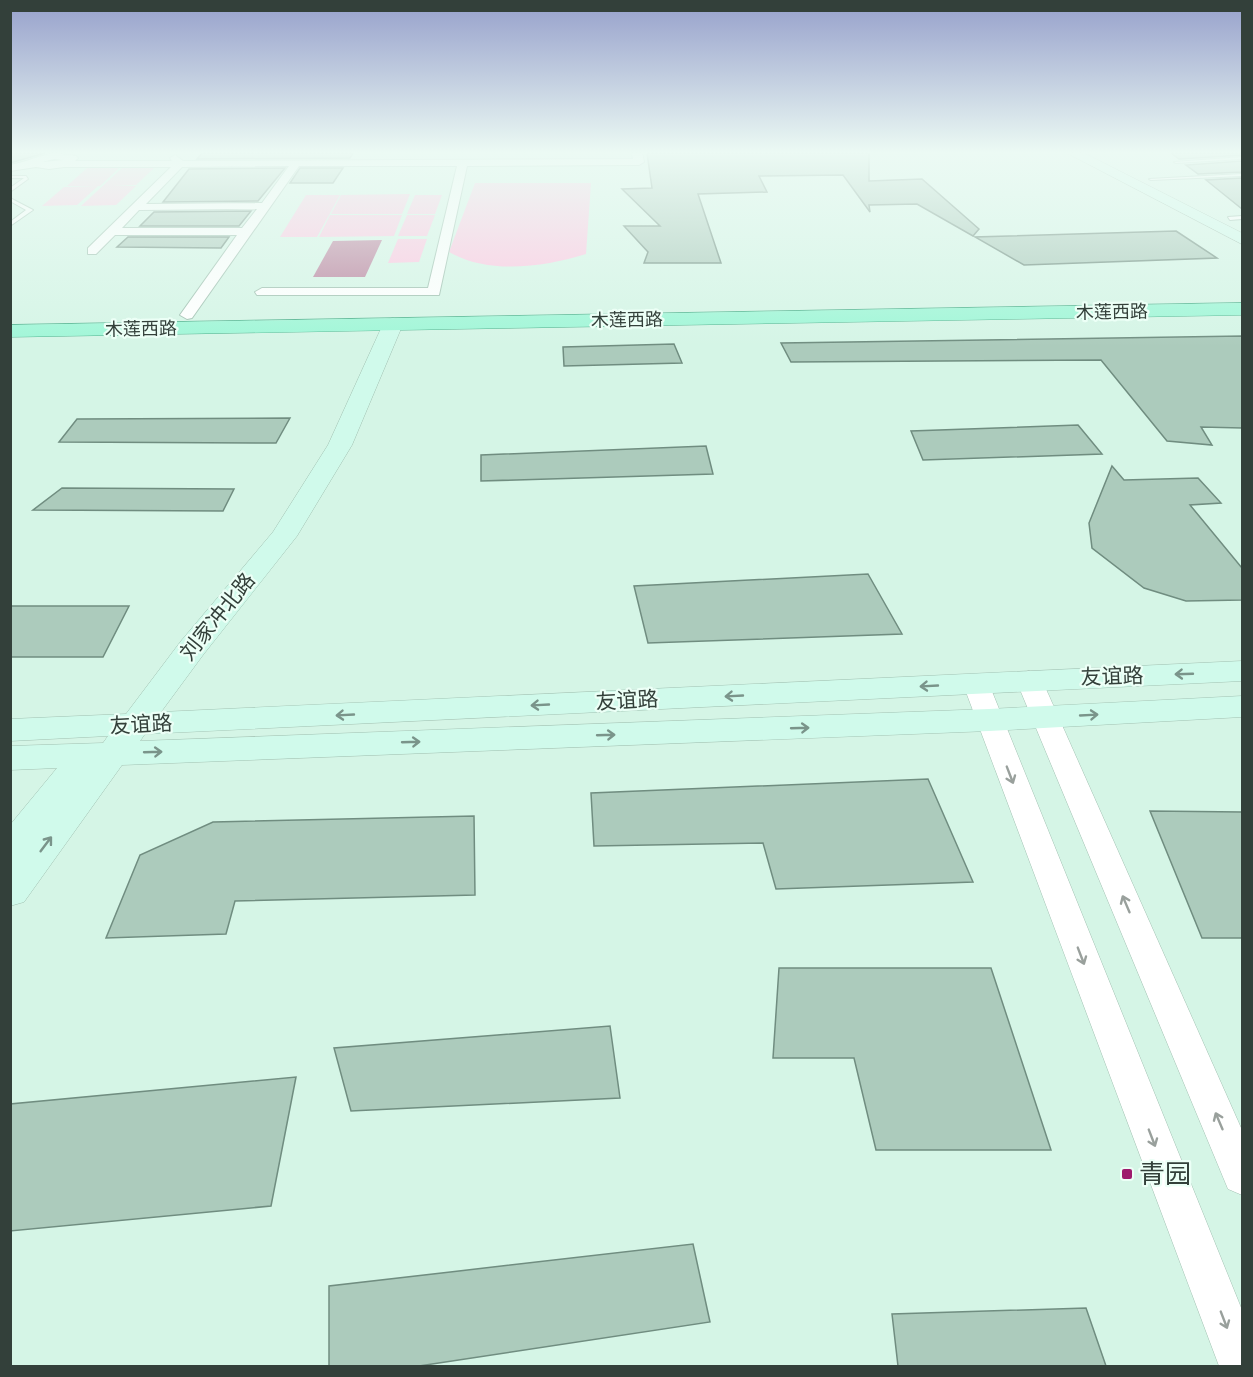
<svg xmlns="http://www.w3.org/2000/svg" width="1253" height="1377" font-family="'Varela Round','Noto Sans SC',sans-serif">
	<style>
		.green { fill: #ffc6e1 }
		.water { fill: #bb839f }
		.building { fill: #accbbc; stroke: #708d80; stroke-width: 1.5 }
		.lines { fill: none; stroke-linecap: round; stroke-linejoin: round }
		.service-casing { stroke: #a2c1b2; stroke-width: 2 }
		.minor-casing { stroke: #a2c1b2; stroke-width: 2 }
		.tertiary-casing { stroke: #a2c1b2; stroke-width: 1 }
		.secondary-casing { stroke: #a2c1b2; stroke-width: 1 }
		.primary-casing { stroke: #51b28e; stroke-width: 1 }
		.service { fill: #fff; fill-rule: evenodd }
		.minor { fill: #fff; fill-rule: evenodd }
		.tertiary { fill: #fff; fill-rule: evenodd }
		.secondary { fill: #d0faeb; fill-rule: evenodd }
		.primary { fill: #a0f6d7; fill-rule: evenodd }
		.oneway { stroke: #7a948a }
		.oneway2 { stroke: #99a09c }
		.poi-dot { fill: #9e1b6d; stroke: #ecfff6; stroke-width: 2 }
		.labels { text-anchor: middle; dominant-baseline: central; stroke-width: 4.5; stroke-linejoin: round; paint-order: stroke }
		.far-street-label { font-size: 18px; fill: #33403a; stroke: #ecfff6 }
		.street-label { font-size: 21px; fill: #33403a; stroke: #ecfff6 }
		.near-poi-label { font-size: 26px; fill: #33403a; stroke: #ecfff6; text-anchor: start }
	</style>
	<rect width="100%" height="100%" fill="#d5f5e6"/>
	<!-- green -->
	<g class="green">
		<path d="M87 168H119L100 186H67Z"/>
		<path d="M122 168H154L136 185 112 186H136L116 205 81 206Z"/>
		<path d="M475 183H591L586 254C544 267 489 275 449 252Z"/>
		<path d="M98 186 77 205 42 206 64 187Z"/>
		<path d="M410 194 402 214H331L341 195Z"/>
		<path d="M306 195H340L317 237H280Z"/>
		<path d="M415 195H442L435 214H407Z"/>
		<path d="M330 215H402L394 236 319 237Z"/>
		<path d="M407 215H435L427 236H398Z"/>
		<path d="M398 239H427L419 262 388 263Z"/>
	</g>
	<!-- water -->
	<path class="water" d="M382 240 365 277H313L333 241Z"/>
	<!-- building -->
	<g class="building">
		<path d="M10 153H45L10 163Z"/>
		<path d="M202 153H353L350 158 197 159Z"/>
		<path d="M647 153H869V181L922 179 979 229 973 236 917 204 869 205 870 212 843 175 759 176 767 192 698 194 721 263H644L648 252 624 226H660L622 189 652 188Z"/>
		<path d="M1171 153H1242V155L1179 159Z"/>
		<path d="M1242 161V172L1198 174 1186 165Z"/>
		<path d="M285 168 258 201 163 202 189 169Z"/>
		<path d="M300 168H343L333 183H290Z"/>
		<path d="M1242 178V209L1206 180Z"/>
		<path d="M251 211 239 226H140L154 212Z"/>
		<path d="M1176 231 1217 258 1024 265 975 237Z"/>
		<path d="M128 237H229L221 248 117 247Z"/>
		<path d="M1242 336V428L1201 427 1212 445 1167 441 1101 360 791 362 781 343Z"/>
		<path d="M674 344 682 363 564 366 563 347Z"/>
		<path d="M290 418 276 443 59 442 77 419Z"/>
		<path d="M1078 425 1102 454 923 460 911 431Z"/>
		<path d="M706 446 713 474 481 481V455Z"/>
		<path d="M1112 466 1124 480 1198 478 1221 503 1190 505 1242 568V600L1186 601 1144 588 1092 548 1089 523Z"/>
		<path d="M62 488 234 489 223 511 33 510Z"/>
		<path d="M868 574 902 634 648 643 634 586Z"/>
		<path d="M10 606H129L103 657H10Z"/>
		<path d="M928 779 973 882 776 889 763 843 594 846 591 793Z"/>
		<path d="M1150 811 1242 812V938H1202Z"/>
		<path d="M474 816 475 895 235 901 226 934 106 938 140 855 213 822Z"/>
		<path d="M779 968H991L1051 1150H876L854 1058H773Z"/>
		<path d="M610 1026 620 1098 351 1111 334 1048Z"/>
		<path d="M296 1077 271 1206 10 1231V1104Z"/>
		<path d="M693 1244 710 1322 419 1366H329V1286Z"/>
		<path d="M1086 1308 1106 1366H898L892 1314Z"/>
	</g>
	<g class="lines">
		<defs>
			<g id="service">
				<path d="M1242 157V159L1176 163 1174 162Z"/>
				<path d="M1242 174V176L1151 180 1149 179Z"/>
				<path d="M10 176H26L28 179 10 192V188L24 178H10Z"/>
				<path d="M10 198 33 210 10 226V222L26 210 10 201Z"/>
				<path d="M1228 217 1242 216V219L1230 220Z"/>
			</g>
			<path id="minor" d="M54 153 76 156 78 158 75 161H172L170 158 175 155 183 161 633 159 632 153H642L644 162 639 165 467 166 439 295H257L255 292 262 288H428L457 166H299L192 318 187 319 180 315 237 235H115L96 254H88V248L171 167H64L49 169 36 167 10 171V165C26 162 38 156 54 153ZM54 159 64 160 42 162ZM289 166 262 203 146 204 182 167ZM257 209 242 228H122L139 210Z"/>
			<g id="tertiary">
				<path d="M1029 671 1038 674 1042 680 1242 1130V1195L1228 1189 1016 680 1020 674Z"/>
				<path d="M976 675 986 678 989 684 1242 1310V1366H1219L963 684 966 678Z"/>
			</g>
			<g id="secondary">
				<path d="M1067 153H1084L1242 233V244Z"/>
				<path d="M393 318 400 320 403 324 352 445 297 536 203 655 161 712 1242 661V681L145 734 140 741 989 709 1242 696V717L989 731 122 765 24 902 10 906V825L57 768 10 770V746L103 743 108 736 10 741V719L126 714 181 641 273 532 328 445 383 324 386 320Z"/>
			</g>
			<path id="primary" d="M1242 303V315L10 337V325Z"/>
		</defs>
		<!-- service casing -->
		<use href="#service" class="service-casing"/>
		<!-- minor casing -->
		<use href="#minor" class="minor-casing"/>
		<!-- tertiary casing -->
		<use href="#tertiary" class="tertiary-casing"/>
		<!-- secondary casing -->
		<use href="#secondary" class="secondary-casing"/>
		<!-- primary casing -->
		<use href="#primary" class="primary-casing"/>
		<!-- service -->
		<use href="#service" class="service"/>
		<!-- minor -->
		<use href="#minor" class="minor"/>
		<!-- tertiary -->
		<use href="#tertiary" class="tertiary"/>
		<!-- secondary -->
		<use href="#secondary" class="secondary"/>
		<!-- primary -->
		<use href="#primary" class="primary"/>
	</g>
	<!-- one-way arrows -->
	<defs><path id="oneway-shaft" d="M-6 0H5M1.5-3L5.5 0L1.5 3" fill="none" stroke-width="1.6" stroke-linecap="round" stroke-linejoin="round" transform="scale(1.5)"/></defs>
	<g class="oneway">
		<use href="#oneway-shaft" transform="translate(1184 674) rotate(178)"/>
		<use href="#oneway-shaft" transform="translate(929 686) rotate(177)"/>
		<use href="#oneway-shaft" transform="translate(734 696) rotate(177)"/>
		<use href="#oneway-shaft" transform="translate(540 705) rotate(177)"/>
		<use href="#oneway-shaft" transform="translate(345 715) rotate(177)"/>
		<use href="#oneway-shaft" transform="translate(1089 715) rotate(-3)"/>
		<use href="#oneway-shaft" transform="translate(800 728) rotate(-2)"/>
		<use href="#oneway-shaft" transform="translate(606 735) rotate(-2)"/>
		<use href="#oneway-shaft" transform="translate(411 742) rotate(-2)"/>
		<use href="#oneway-shaft" transform="translate(153 752) rotate(-2)"/>
		<use href="#oneway-shaft" transform="translate(46 844) rotate(-53)"/>
	</g>
	<g class="oneway2">
		<use href="#oneway-shaft" transform="translate(1010 775) rotate(69)"/>
		<use href="#oneway-shaft" transform="translate(1126 904) rotate(-113)"/>
		<use href="#oneway-shaft" transform="translate(1081 956) rotate(69)"/>
		<use href="#oneway-shaft" transform="translate(1219 1121) rotate(-113)"/>
		<use href="#oneway-shaft" transform="translate(1152 1138) rotate(69)"/>
		<use href="#oneway-shaft" transform="translate(1224 1320) rotate(69)"/>
	</g>
	<!-- sky -->
	<linearGradient id="sky" x2="0" y2="1"><stop stop-color="#96a0cb"/><stop offset="0.44" stop-color="#ecfaf4"/><stop offset="1" stop-color="#ecfaf4" stop-opacity="0"/></linearGradient>
	<rect width="1253" height="346" fill="url(#sky)"/>
	<!-- markers -->
	<rect class="poi-dot" x="1121" y="1168" width="12" height="12" rx="3"/>
	<g class="labels">
		<!-- far-street labels -->
		<g class="far-street-label">
			<text transform="translate(1112 312) rotate(-1)">木莲西路</text>
			<text transform="translate(627 320) rotate(-1)">木莲西路</text>
			<text transform="translate(141 329) rotate(-1)">木莲西路</text>
		</g>
		<!-- street labels -->
		<g class="street-label">
			<text transform="translate(218 617) rotate(-51)">刘家冲北路</text>
			<text transform="translate(1112 677) rotate(-2)">友谊路</text>
			<text transform="translate(627 701) rotate(-3)">友谊路</text>
			<text transform="translate(141 725) rotate(-3)">友谊路</text>
		</g>
		<!-- near-poi labels -->
		<g class="near-poi-label">
			<text x="1139" y="1174">青园</text>
		</g>
	</g>
	<!-- border -->
	<rect width="1253" height="1377" fill="none" stroke="#33403a" stroke-width="24"/>
</svg>
